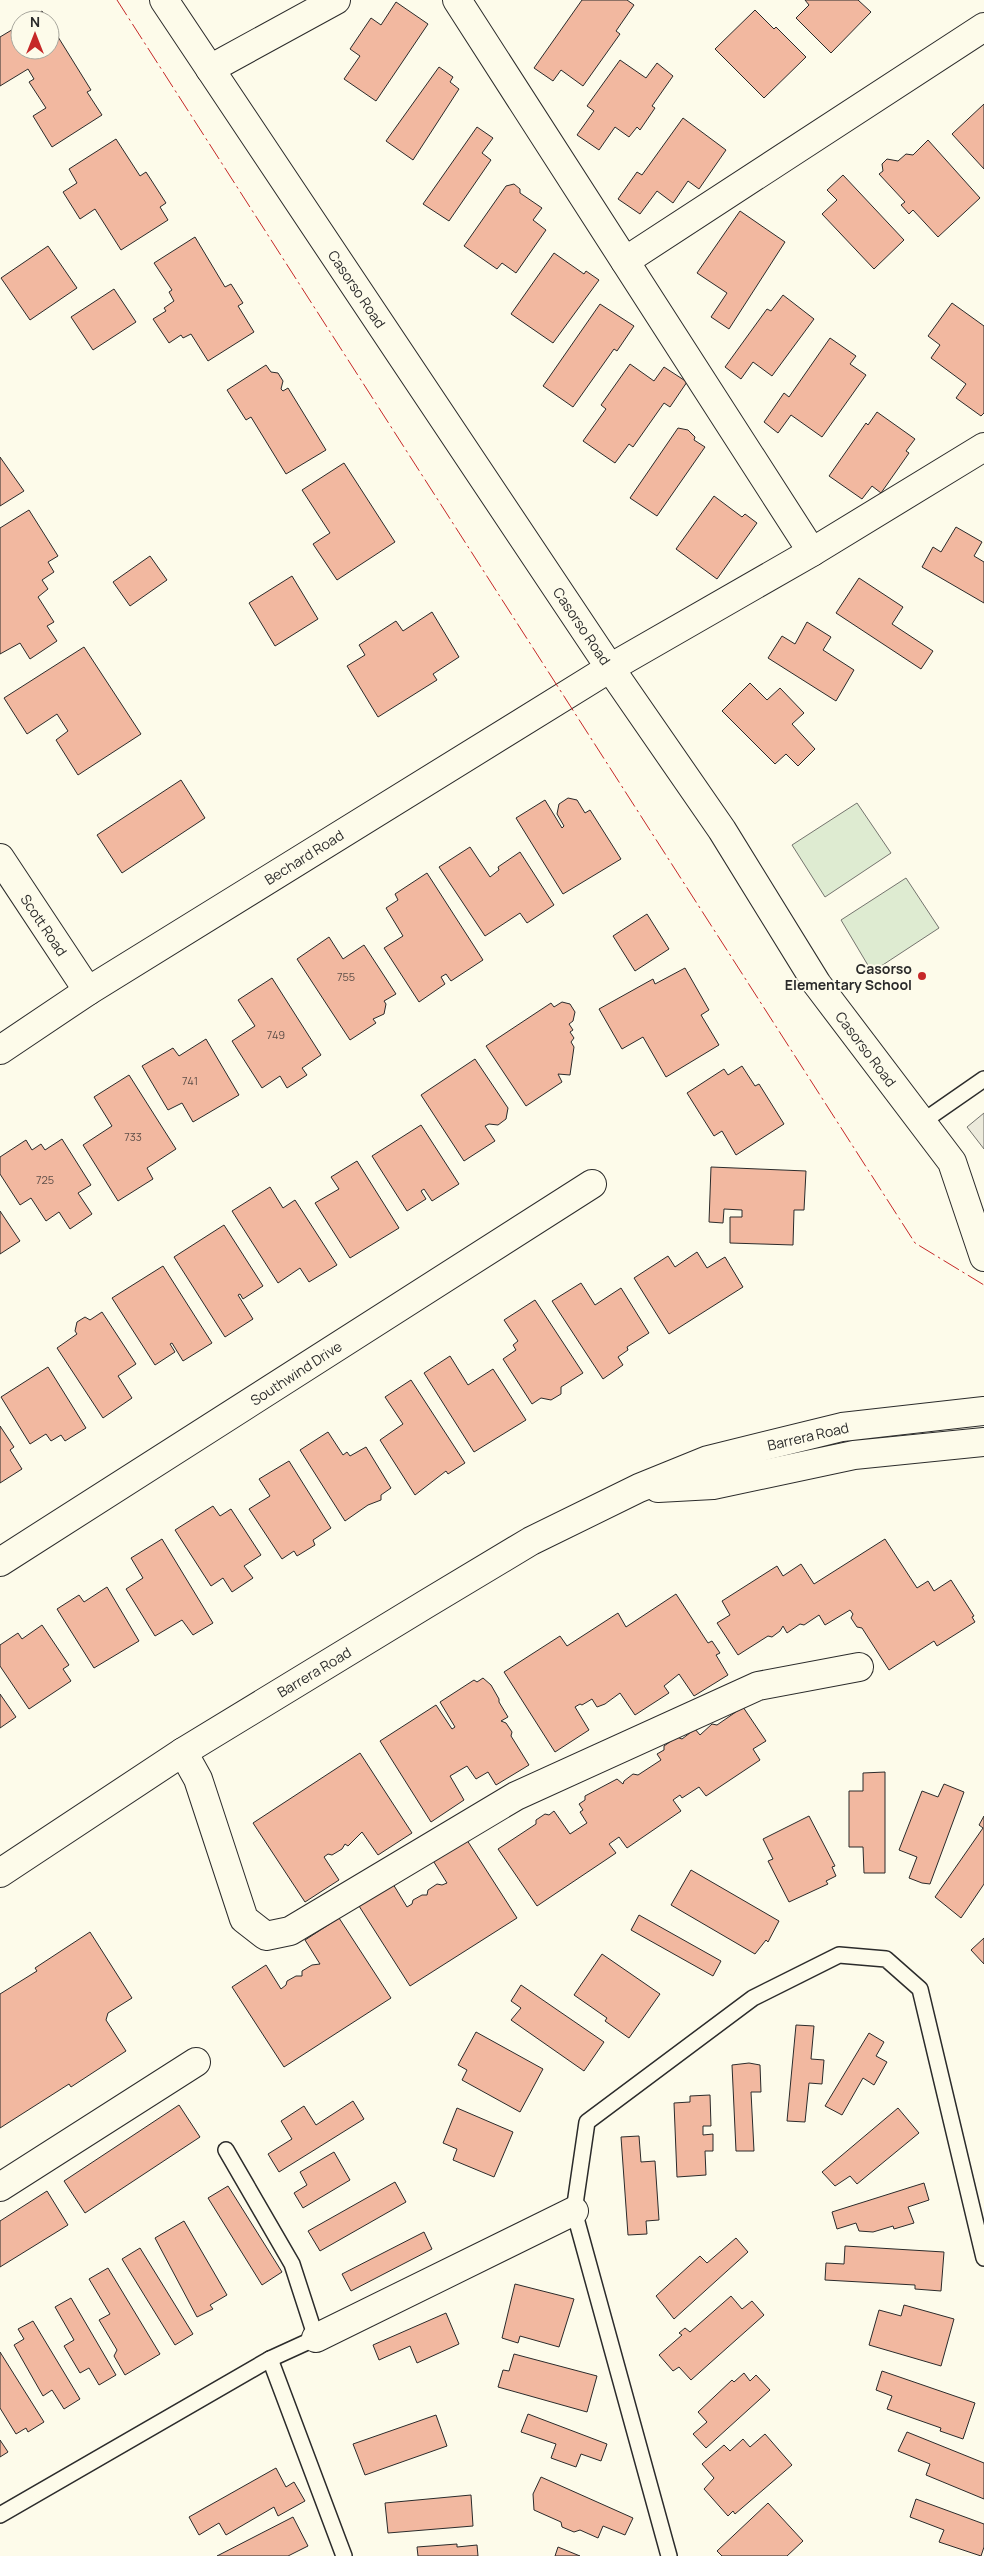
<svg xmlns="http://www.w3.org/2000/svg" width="984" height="2556" font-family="Manrope,sans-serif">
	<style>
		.green { fill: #deebd1; stroke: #74746e }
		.parking { fill: #eceadb; stroke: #74746e }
		.building { fill: #f2b8a0; stroke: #2b2b2b }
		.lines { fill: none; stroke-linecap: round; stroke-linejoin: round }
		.service-casing { stroke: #2b2b2b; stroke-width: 18 }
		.minor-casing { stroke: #2b2b2b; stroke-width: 30 }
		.tertiary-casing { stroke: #2b2b2b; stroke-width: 30 }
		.service { stroke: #fdfbea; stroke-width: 15 }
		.minor { stroke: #fdfbea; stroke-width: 28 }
		.tertiary { stroke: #fdfbea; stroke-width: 28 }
		.power { stroke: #c62828; stroke-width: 1; stroke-dasharray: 18 4 2.5 4; stroke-linecap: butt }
		.poi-dot { fill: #c62828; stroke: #fdfbea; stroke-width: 2 }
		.labels { text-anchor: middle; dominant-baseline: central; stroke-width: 4; stroke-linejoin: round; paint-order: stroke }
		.number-label { font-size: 11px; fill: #5d4e48 }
		.street-label { font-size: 14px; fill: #2b2b2b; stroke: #fdfbea }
		.poi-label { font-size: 14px; font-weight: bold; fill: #2b2b2b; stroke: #fdfbea; text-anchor: end }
	</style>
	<rect width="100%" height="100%" fill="#fdfbea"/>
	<!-- green -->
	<g class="green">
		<path d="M857 803 891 853 825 897 792 845Z"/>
		<path d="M906 878 939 928 872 972 841 920Z"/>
	</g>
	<!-- parking -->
	<path class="parking" d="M984 1113V1149L967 1127Z"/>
	<!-- building -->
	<g class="building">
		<path d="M582 0H627L634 5 616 31 620 34 583 86 561 70 553 81 534 68Z"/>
		<path d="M805 0H858L871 12 831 53 796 18 809 5Z"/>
		<path d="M396 2 428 24 376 101 344 79 360 56 350 49 371 18 381 25Z"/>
		<path d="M755 10 774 29 776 27 806 57 764 98 715 49Z"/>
		<path d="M42 11 48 20H28Z"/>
		<path d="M50 24 91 90 87 92 102 115 52 147 33 116 46 108 29 82 34 79 28 69 0 86V37L20 25V50H50Z"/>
		<path d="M620 60 646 78 657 63 673 76 652 106 655 108 640 130 637 127 629 137 615 127 599 150 577 135 594 111 587 106Z"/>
		<path d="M439 67 453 77 450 82 459 89 413 160 386 141Z"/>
		<path d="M984 104V169L952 134Z"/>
		<path d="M683 118 726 150 699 189 688 181 673 203 657 191 640 214 618 199 637 172 642 175Z"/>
		<path d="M477 127 493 138 482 153 491 160 449 221 423 204Z"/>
		<path d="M116 139 140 176 146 172 166 203 160 207 168 220 121 250 95 209 80 219 63 192 77 183 69 169Z"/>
		<path d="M928 140 980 198 938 237 913 210 909 214 901 205 905 202 879 174 883 171 882 164 887 159 898 161 906 154 913 155Z"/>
		<path d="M843 175 904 240 874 269 822 214 837 200 827 190Z"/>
		<path d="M514 184 520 189V193L542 208 533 220 546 230 516 273 502 263 497 269 464 246 506 186Z"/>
		<path d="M740 211 785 242 729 329 711 317 727 293 697 273Z"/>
		<path d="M195 237 225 287 231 284 243 303 238 306 254 332 208 361 191 334 183 338 181 335 169 343 153 319 166 311 164 308 174 301 169 292 172 290 154 263Z"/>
		<path d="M48 246 77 288 30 320 1 278Z"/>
		<path d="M554 253 584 274 586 271 599 280 553 343 511 314Z"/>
		<path d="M114 289 136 322 93 350 71 317Z"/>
		<path d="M783 295 814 319 772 376 753 362 741 379 725 367 767 309 771 311Z"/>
		<path d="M952 303 984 326V413L981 416 956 398 966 384 931 358 940 345 928 336Z"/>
		<path d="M600 304 634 326 617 351 614 349 573 407 543 386Z"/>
		<path d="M830 338 856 356 850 364 866 375 822 437 791 415 778 433 764 422 784 393 789 397Z"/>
		<path d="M630 364 654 381 664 367 687 382 670 407 664 403 633 447 629 444 615 463 583 441 606 409 601 405Z"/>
		<path d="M266 365 271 372 278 373 283 381 281 389 283 391 288 388 326 450 286 474 251 417 246 420 227 390Z"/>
		<path d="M877 412 915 439 906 451 909 453 881 493 872 486 862 499 829 476 866 423 868 425Z"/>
		<path d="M678 428 688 430 695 437 694 440 705 447 657 516 630 498Z"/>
		<path d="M0 457 24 491 0 506Z"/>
		<path d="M344 463 395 542 337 580 313 544 330 533 302 490Z"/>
		<path d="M714 496 742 517 745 514 757 523 717 579 676 549Z"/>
		<path d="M29 510 58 556 48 562 54 572 42 580 48 589 38 597 54 622 47 626 57 641 30 659 20 643 0 654V528Z"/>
		<path d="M956 527 982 542 974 556 984 562V603L922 567 933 547 941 552Z"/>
		<path d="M150 556 167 580 130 606 113 582Z"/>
		<path d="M292 576 318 619 275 646 249 603Z"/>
		<path d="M859 578 903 607 892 624 933 651 921 669 836 613Z"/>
		<path d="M432 612 459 657 433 674 437 680 378 717 347 666 365 655 359 645 396 621 403 631Z"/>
		<path d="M807 622 831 637 823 650 854 670 836 701 768 658 782 636 795 644Z"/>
		<path d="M84 647 141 734 78 775 56 740 68 731 57 714 27 734 4 698Z"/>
		<path d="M750 683 767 700 780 688 804 713 792 724 815 749 798 766 786 754 775 764 722 711Z"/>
		<path d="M181 780 205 818 122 873 97 835Z"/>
		<path d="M568 798 577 800 585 813 590 810 621 859 563 894 516 818 545 800 562 828 564 826 557 814 559 804Z"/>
		<path d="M470 847 490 877 499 870 498 867 520 852 554 905 527 923 520 913 485 936 439 867Z"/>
		<path d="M427 873 483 960 451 981 446 974 441 977 445 984 419 1002 384 948 403 936 386 908 398 900 395 894Z"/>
		<path d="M647 914 669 949 635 971 613 936Z"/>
		<path d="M329 937 343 959 364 945 396 994 384 1001 386 1004 384 1014 373 1019 376 1023 350 1040 297 959Z"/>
		<path d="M685 968 709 1010 701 1015 719 1045 666 1077 643 1037 622 1049 599 1009 653 979 655 984Z"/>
		<path d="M272 978 321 1055 302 1068 307 1075 287 1088 280 1076 262 1088 232 1041 255 1026 238 1000Z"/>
		<path d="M562 1002 570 1004 575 1012 573 1021 569 1024 573 1030 570 1032 574 1038 571 1042 574 1047 570 1075 558 1074 562 1082 526 1106 486 1046 551 1003 554 1007Z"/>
		<path d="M206 1039 239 1095 193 1122 182 1103 168 1110 142 1066 173 1048 179 1056Z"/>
		<path d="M475 1059 508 1108 506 1119 498 1125 489 1124 485 1126 495 1141 464 1161 421 1095Z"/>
		<path d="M742 1066 755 1086 759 1084 784 1124 736 1155 722 1131 714 1136 687 1093 724 1069 728 1075Z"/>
		<path d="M129 1075 176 1149 147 1168 153 1179 118 1201 83 1145 112 1126 94 1097Z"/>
		<path d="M421 1125 459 1184 432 1201 424 1189 421 1191 426 1199 407 1211 372 1156Z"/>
		<path d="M62 1139 91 1185 78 1193 92 1214 70 1229 59 1212 46 1221 31 1198 20 1205 0 1174V1157L26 1140 32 1150 41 1144 45 1150Z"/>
		<path d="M357 1161 399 1228 350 1258 315 1203 339 1189 331 1177Z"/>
		<path d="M711 1167 806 1171 804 1210H794L793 1245 730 1243V1217H742V1210L724 1209 723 1223 709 1222Z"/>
		<path d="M270 1187 283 1208 295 1200 337 1265 309 1282 300 1268 278 1283 232 1211Z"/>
		<path d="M0 1211 20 1241 0 1254Z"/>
		<path d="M224 1225 263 1286 243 1299 240 1294 238 1295 253 1319 225 1337 174 1257Z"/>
		<path d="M697 1252 707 1268 725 1257 743 1287 669 1334 634 1278 668 1256 675 1267Z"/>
		<path d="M163 1266 212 1343 183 1361 172 1343 170 1344 175 1352 155 1365 112 1298Z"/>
		<path d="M581 1283 595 1305 621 1288 649 1333 627 1347 628 1350 618 1357 623 1365 603 1379 552 1301Z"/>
		<path d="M535 1300 583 1373 561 1387V1394L551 1400 541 1398 532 1404 503 1359 516 1350 513 1345 518 1341 504 1320Z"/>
		<path d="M102 1312 136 1364 118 1376 132 1398 103 1418 57 1348 77 1334 75 1331 77 1322 85 1317 90 1320Z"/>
		<path d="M450 1356 468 1385 493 1369 526 1420 474 1452 424 1373Z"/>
		<path d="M48 1367 86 1428 65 1441 61 1435 51 1441 46 1434 30 1444 1 1397Z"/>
		<path d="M411 1380 465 1463 448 1474 446 1471 415 1495 380 1440 403 1424 385 1397Z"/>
		<path d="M0 1426 14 1447 10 1450 22 1469 0 1483Z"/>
		<path d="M328 1432 343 1455 347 1452 350 1456 366 1447 391 1488 381 1495V1500L368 1505 345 1521 300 1450Z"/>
		<path d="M289 1461 331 1528 313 1540 315 1545 297 1556 294 1551 282 1559 249 1509 270 1496 259 1479Z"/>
		<path d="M213 1506 220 1516 231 1509 261 1555 244 1566 253 1578 232 1592 223 1578 211 1586 175 1530Z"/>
		<path d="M162 1539 213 1623 193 1635 182 1620 155 1636 126 1589 143 1578 131 1558Z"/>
		<path d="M885 1539 917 1588 928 1581 934 1591 951 1580 974 1616 972 1617 975 1622 937 1646 934 1641 889 1670 862 1628 857 1627 851 1618 853 1614 850 1610 825 1625 819 1615 804 1625 800 1624 787 1633 783 1626 780 1631 772 1637 768 1636 738 1655 717 1623 730 1615 722 1601 777 1566 783 1576 801 1564 814 1584Z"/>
		<path d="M107 1587 139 1641 94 1668 57 1609 79 1595 84 1602Z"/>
		<path d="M676 1594 708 1643 712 1641 720 1653 716 1655 728 1675 694 1696 679 1674 664 1686 669 1693 635 1715 620 1693 605 1704 597 1707 592 1699 582 1705 580 1704 575 1707 589 1730 555 1752 504 1672 560 1636 567 1646 618 1613 626 1627Z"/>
		<path d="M42 1625 69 1665 63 1669 71 1681 29 1709 0 1666V1645L18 1633 22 1639Z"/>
		<path d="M483 1678 491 1685 499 1699V1702L508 1717 501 1721 506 1723 512 1732 511 1736 529 1765 496 1785 488 1772 476 1779 467 1766 450 1776 464 1800 431 1822 380 1741 436 1705 452 1729 455 1727 440 1702 474 1680 477 1682Z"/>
		<path d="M0 1694 16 1717 0 1728Z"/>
		<path d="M743 1707 766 1741 753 1749 760 1760 706 1796 699 1787 682 1798 680 1795 673 1800 681 1811 627 1848 619 1837 609 1844 616 1853 537 1906 498 1849 536 1824V1820L545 1814 549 1815 554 1811 570 1834 587 1823 580 1812 583 1810 579 1804 585 1800V1796L617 1779 623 1784 624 1781 633 1774 638 1775 661 1760 657 1754 664 1750V1746L677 1737 682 1739 695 1729 700 1735 712 1724 717 1725Z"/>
		<path d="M360 1753 412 1833 378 1855 362 1832 348 1846 345 1844 342 1849 332 1855 328 1854 324 1857 339 1880 305 1902 253 1823Z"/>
		<path d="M885 1772V1873H864L863 1847H849V1791H863V1773Z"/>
		<path d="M944 1784 964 1792 930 1884 922 1883 909 1878 917 1857 899 1850 922 1791 938 1797Z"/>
		<path d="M809 1816 835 1866 832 1867 836 1876 826 1881 828 1884 789 1902 768 1861 773 1859 763 1839Z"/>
		<path d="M984 1816V1884L961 1918 935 1897 983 1828 979 1825Z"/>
		<path d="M465 1837 517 1918 410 1986 359 1906 393 1884 407 1907 412 1904 413 1900 422 1895H427L428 1890 437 1884 442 1885 447 1883 432 1859Z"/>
		<path d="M691 1870 779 1921 768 1942 766 1940 755 1954 671 1905Z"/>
		<path d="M639 1915 721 1961 713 1976 631 1930Z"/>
		<path d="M339 1918 391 1998 284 2067 232 1987 266 1965 281 1989 286 1985 287 1981 296 1976H302V1971L312 1965 320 1964 305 1940Z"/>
		<path d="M90 1932 132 1998 108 2013 106 2020 126 2051 71 2087 69 2084 0 2128V1994L37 1971 35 1968Z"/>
		<path d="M984 1938V1964L971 1950Z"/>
		<path d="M602 1954 660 1994 629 2038 605 2021 607 2018 574 1995Z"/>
		<path d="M521 1985 604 2042 584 2071 511 2020 521 2008 511 2001Z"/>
		<path d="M796 2025 814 2026 811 2059 824 2060 822 2084 809 2083 805 2122 787 2121Z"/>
		<path d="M476 2032 543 2069 520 2112 462 2080 467 2070 458 2065Z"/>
		<path d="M869 2033 884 2042 876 2056 887 2062 874 2085 863 2078 842 2115 825 2106Z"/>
		<path d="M749 2063 760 2065 761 2092H751L754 2151H736L732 2065Z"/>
		<path d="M710 2095 711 2126H703V2135L713 2134V2151H705L706 2175 677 2177 674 2103 690 2102V2096Z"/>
		<path d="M353 2101 364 2119 279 2172 268 2154 292 2139 281 2121 304 2106 316 2125Z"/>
		<path d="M179 2105 200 2137 85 2213 64 2181Z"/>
		<path d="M457 2108 513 2132 494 2177 453 2160 457 2149 443 2143Z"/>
		<path d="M898 2108 919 2133 857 2184 850 2176 835 2186 822 2172Z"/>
		<path d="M639 2136 641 2162 655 2161 659 2220 646 2221 647 2234 628 2235 621 2137Z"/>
		<path d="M334 2152 350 2180 303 2208 294 2193 307 2185 300 2172Z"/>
		<path d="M395 2182 406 2202 320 2251 308 2231Z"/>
		<path d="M924 2183 929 2200 908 2207 914 2223 894 2229 893 2226 873 2232 859 2231 856 2223 837 2229 832 2212Z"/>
		<path d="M228 2186 282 2272 262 2285 208 2198Z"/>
		<path d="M47 2191 68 2225 0 2267V2221Z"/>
		<path d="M184 2221 227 2295 210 2305 213 2309 197 2317 155 2238Z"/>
		<path d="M424 2232 432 2249 351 2291 342 2274Z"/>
		<path d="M736 2238 748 2252 674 2319 656 2296 700 2256 707 2263Z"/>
		<path d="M845 2246 944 2252 941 2291 915 2289V2285L825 2280 826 2263 844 2264Z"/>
		<path d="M140 2248 193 2334 175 2345 122 2259Z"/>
		<path d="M108 2268 160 2354 125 2375 114 2356 117 2350 99 2320 110 2314 89 2279Z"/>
		<path d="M515 2284 574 2299 559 2347 520 2336 518 2343 502 2338Z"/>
		<path d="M731 2296 742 2309 752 2301 764 2315 691 2380 679 2367 673 2371 659 2355 682 2335 679 2333 685 2328 690 2332Z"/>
		<path d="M71 2298 116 2375 99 2385 89 2368 80 2373 64 2346 74 2340 55 2307Z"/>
		<path d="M904 2305 954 2319 941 2366 869 2345 879 2310 901 2316Z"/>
		<path d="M446 2313 459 2344 417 2363 410 2346 379 2360 373 2345Z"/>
		<path d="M33 2321 80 2399 64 2409 52 2390 43 2396 14 2345 24 2339 18 2329Z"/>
		<path d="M0 2352 44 2422 28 2432 26 2428 16 2434 0 2408Z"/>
		<path d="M514 2354 597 2376 587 2412 498 2387 503 2370 509 2371Z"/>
		<path d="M882 2371 975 2403 963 2439 940 2431 941 2428 887 2409 892 2396 876 2390Z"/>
		<path d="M744 2373 750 2381 756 2375 770 2390 706 2448 693 2434 707 2422 698 2412 732 2380 734 2382Z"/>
		<path d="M528 2414 607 2444 601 2461 581 2454 576 2467 551 2458 556 2444 521 2432Z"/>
		<path d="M436 2415 447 2446 365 2475 353 2444Z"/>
		<path d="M907 2432 984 2463V2499L926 2475 930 2464 898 2451Z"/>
		<path d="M765 2434 792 2465 735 2514 733 2511 728 2516 704 2489 714 2478 702 2464 724 2445 730 2451 743 2439 750 2447Z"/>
		<path d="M0 2440 8 2452 0 2457Z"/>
		<path d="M276 2468 286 2487 294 2482 305 2501 278 2516 274 2507 226 2535 219 2523 199 2535 189 2517Z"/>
		<path d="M541 2477 633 2518 625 2535 603 2526 598 2538 580 2530 574 2532 562 2527 561 2522 534 2510 533 2494Z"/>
		<path d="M471 2495 473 2526 388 2533 385 2503Z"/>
		<path d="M916 2499 984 2524V2547L981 2556 939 2542 944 2530 910 2517Z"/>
		<path d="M768 2503 803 2541 787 2556H722L717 2551Z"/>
		<path d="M293 2517 308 2546 288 2556H217Z"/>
		<path d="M457 2544V2547L477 2545 478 2556H418L417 2547Z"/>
		<path d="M558 2547 580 2556H555Z"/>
	</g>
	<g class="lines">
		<defs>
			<g id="service">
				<path d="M922 1122 984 1079"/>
				<path d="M270 2359 344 2556"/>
				<path d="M0 2515 270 2359 316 2338 292 2264 226 2150"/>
				<path d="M669 2556 574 2211 587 2122 753 1998 839 1955 886 1959 920 1989 984 2258"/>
			</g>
			<g id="minor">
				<path d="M164 0 610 668 722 830 817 984 952 1162 984 1257"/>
				<path d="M457 0 812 552"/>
				<path d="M210 69 336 0"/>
				<path d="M625 261 984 27"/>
				<path d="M0 858 88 991"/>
				<path d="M0 1050 88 991 610 668 812 552 984 447"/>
				<path d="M0 1562 592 1184"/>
				<path d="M183 1752 198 1779 244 1919 266 1936 290 1931 516 1796 758 1686 859 1667"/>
				<path d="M0 2187 196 2062"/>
				<path d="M316 2338 574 2211"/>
			</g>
			<g id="tertiary">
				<path d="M658 1488 713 1485 854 1455 984 1442"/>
				<path d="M0 1873 183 1752 426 1604 531 1541 639 1488 708 1460 842 1427 984 1411"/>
			</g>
		</defs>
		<!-- service casing -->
		<use href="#service" class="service-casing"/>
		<!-- minor casing -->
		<use href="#minor" class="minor-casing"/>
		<!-- tertiary casing -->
		<use href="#tertiary" class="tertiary-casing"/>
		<!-- service -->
		<use href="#service" class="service"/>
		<!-- minor -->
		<use href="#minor" class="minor"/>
		<!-- tertiary -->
		<use href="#tertiary" class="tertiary"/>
		<!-- power -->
		<path class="power" d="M117 0 915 1243 984 1285"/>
	</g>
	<!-- markers -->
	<circle class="poi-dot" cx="922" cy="976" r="5"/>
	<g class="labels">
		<!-- number labels -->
		<g class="number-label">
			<text x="346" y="976">755</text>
			<text x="276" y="1034">749</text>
			<text x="190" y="1080">741</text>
			<text x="133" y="1136">733</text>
			<text x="45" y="1179">725</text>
		</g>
		<!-- street labels -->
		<g class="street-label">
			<text transform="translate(357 289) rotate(56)">Casorso Road</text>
			<text transform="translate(582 626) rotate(56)">Casorso Road</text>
			<text transform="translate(304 857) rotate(-32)">Bechard Road</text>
			<text transform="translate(44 925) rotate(56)">Scott Road</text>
			<text transform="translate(866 1049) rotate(53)">Casorso Road</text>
			<text transform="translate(296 1373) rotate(-33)">Southwind Drive</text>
			<text transform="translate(808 1436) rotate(-13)">Barrera Road</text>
			<text transform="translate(314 1672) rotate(-31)">Barrera Road</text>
		</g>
		<!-- poi labels -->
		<g class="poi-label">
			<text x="912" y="968">Casorso<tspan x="912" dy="16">Elementary School</tspan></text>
		</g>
	</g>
	<!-- north arrow -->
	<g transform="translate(35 35)"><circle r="24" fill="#fdfbea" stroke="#a9a89e"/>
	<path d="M0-4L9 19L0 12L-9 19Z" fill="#c62828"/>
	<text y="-8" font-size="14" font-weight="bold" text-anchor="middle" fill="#2b2b2b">N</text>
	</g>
</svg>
